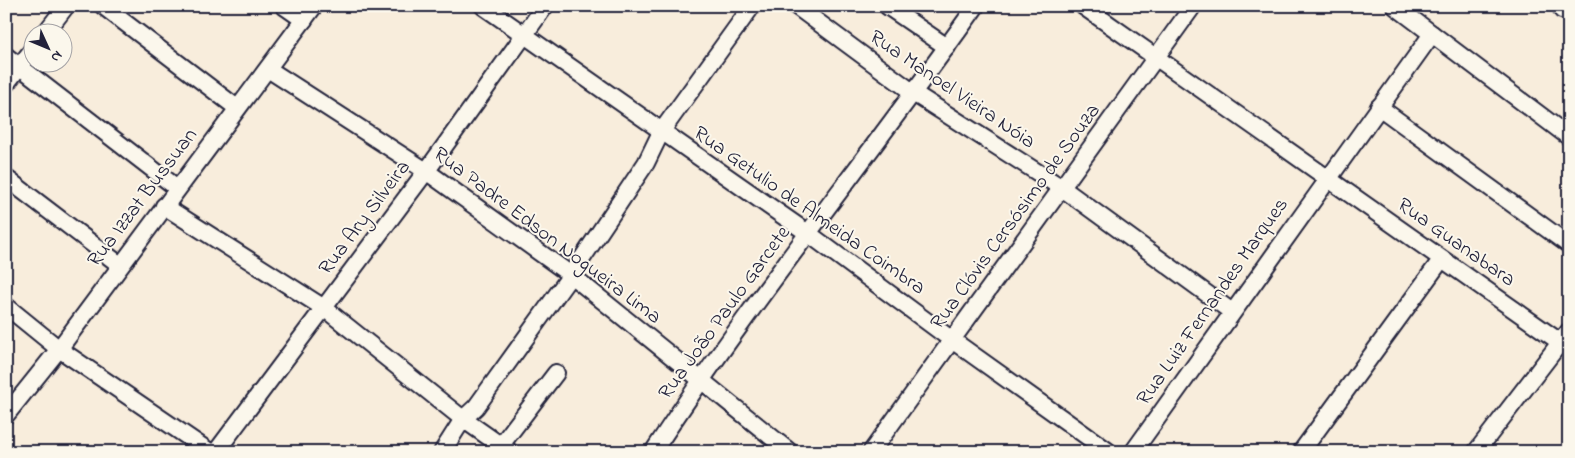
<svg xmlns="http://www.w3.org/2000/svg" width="1575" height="458" font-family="'Indie Flower',sans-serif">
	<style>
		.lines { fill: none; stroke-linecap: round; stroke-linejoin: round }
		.minor-casing { stroke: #22223b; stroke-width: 20 }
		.minor { stroke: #fbf7ec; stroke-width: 16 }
		.labels { text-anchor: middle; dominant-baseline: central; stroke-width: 4; stroke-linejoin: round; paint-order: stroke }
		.street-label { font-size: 21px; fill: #22223b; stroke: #fbf7ec }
	</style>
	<rect width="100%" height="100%" fill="#f8eddc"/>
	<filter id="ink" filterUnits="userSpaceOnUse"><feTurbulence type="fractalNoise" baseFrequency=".02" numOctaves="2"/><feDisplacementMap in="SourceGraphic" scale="10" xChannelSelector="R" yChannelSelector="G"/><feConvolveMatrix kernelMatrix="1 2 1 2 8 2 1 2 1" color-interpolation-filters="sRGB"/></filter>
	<g filter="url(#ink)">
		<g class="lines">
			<defs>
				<g id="minor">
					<path d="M103 6 237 108"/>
					<path d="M284 6 304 20"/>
					<path d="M483 6 809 234 952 340 1109 452"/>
					<path d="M796 6 915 94 1062 188 1232 312"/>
					<path d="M887 6 947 47"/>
					<path d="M1083 6 1560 342"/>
					<path d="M1395 6 1569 137"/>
					<path d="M1562 10 1565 6"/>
					<path d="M46 32 66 6"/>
					<path d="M6 56 177 188"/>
					<path d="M268 69 426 171 571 275 790 452"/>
					<path d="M6 84 32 50"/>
					<path d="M1379 107 1569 245"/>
					<path d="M6 178 120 265"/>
					<path d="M164 206 324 308 463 419 510 452"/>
					<path d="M6 306 59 349 210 452"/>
					<path d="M6 415 59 349 314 6"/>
					<path d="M501 445 556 373"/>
					<path d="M216 452 433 162 545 6"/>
					<path d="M442 452 463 419 476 407 571 275 646 163 661 132 752 6"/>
					<path d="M653 452C753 298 870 156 976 6"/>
					<path d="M871 452 1193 6"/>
					<path d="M1133 452 1432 34"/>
					<path d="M1301 452 1441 260"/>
					<path d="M1476 452 1569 331"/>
				</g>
			</defs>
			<!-- minor casing -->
			<use href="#minor" class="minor-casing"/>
			<!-- minor -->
			<use href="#minor" class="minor"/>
		</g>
	</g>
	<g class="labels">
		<!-- street labels -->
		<g class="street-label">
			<text transform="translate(952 90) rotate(34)">Rua Manoel Vieira Nóia</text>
			<text transform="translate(143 198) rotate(-53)">Rua Izzat Bussuan</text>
			<text transform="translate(809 211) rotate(35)">Rua Getulio de Almeida Coimbra</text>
			<text transform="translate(1016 217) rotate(-54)">Rua Clóvis Cersósimo de Souza</text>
			<text transform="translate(365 218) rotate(-53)">Rua Ary Silveira</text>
			<text transform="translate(547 236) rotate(37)">Rua Padre Edson Nogueira Lima</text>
			<text transform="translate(1456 243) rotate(35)">Rua Guanabara</text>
			<text transform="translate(1213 302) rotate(-55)">Rua Luiz Fernandes Marques</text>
			<text transform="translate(725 313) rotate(-54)">Rua João Paulo Garcete</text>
		</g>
	</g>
	<!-- margin -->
	<rect width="1575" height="458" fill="none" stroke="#fbf7ec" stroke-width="25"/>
	<rect x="12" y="12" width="1550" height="433" fill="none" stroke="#22223b" stroke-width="2" filter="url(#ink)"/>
	<!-- north arrow -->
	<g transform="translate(48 48) rotate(134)"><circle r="24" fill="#fbf7ec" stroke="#a4a2a5"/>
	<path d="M0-4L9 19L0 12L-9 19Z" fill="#22223b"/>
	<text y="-8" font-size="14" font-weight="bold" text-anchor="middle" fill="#22223b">N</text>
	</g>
</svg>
